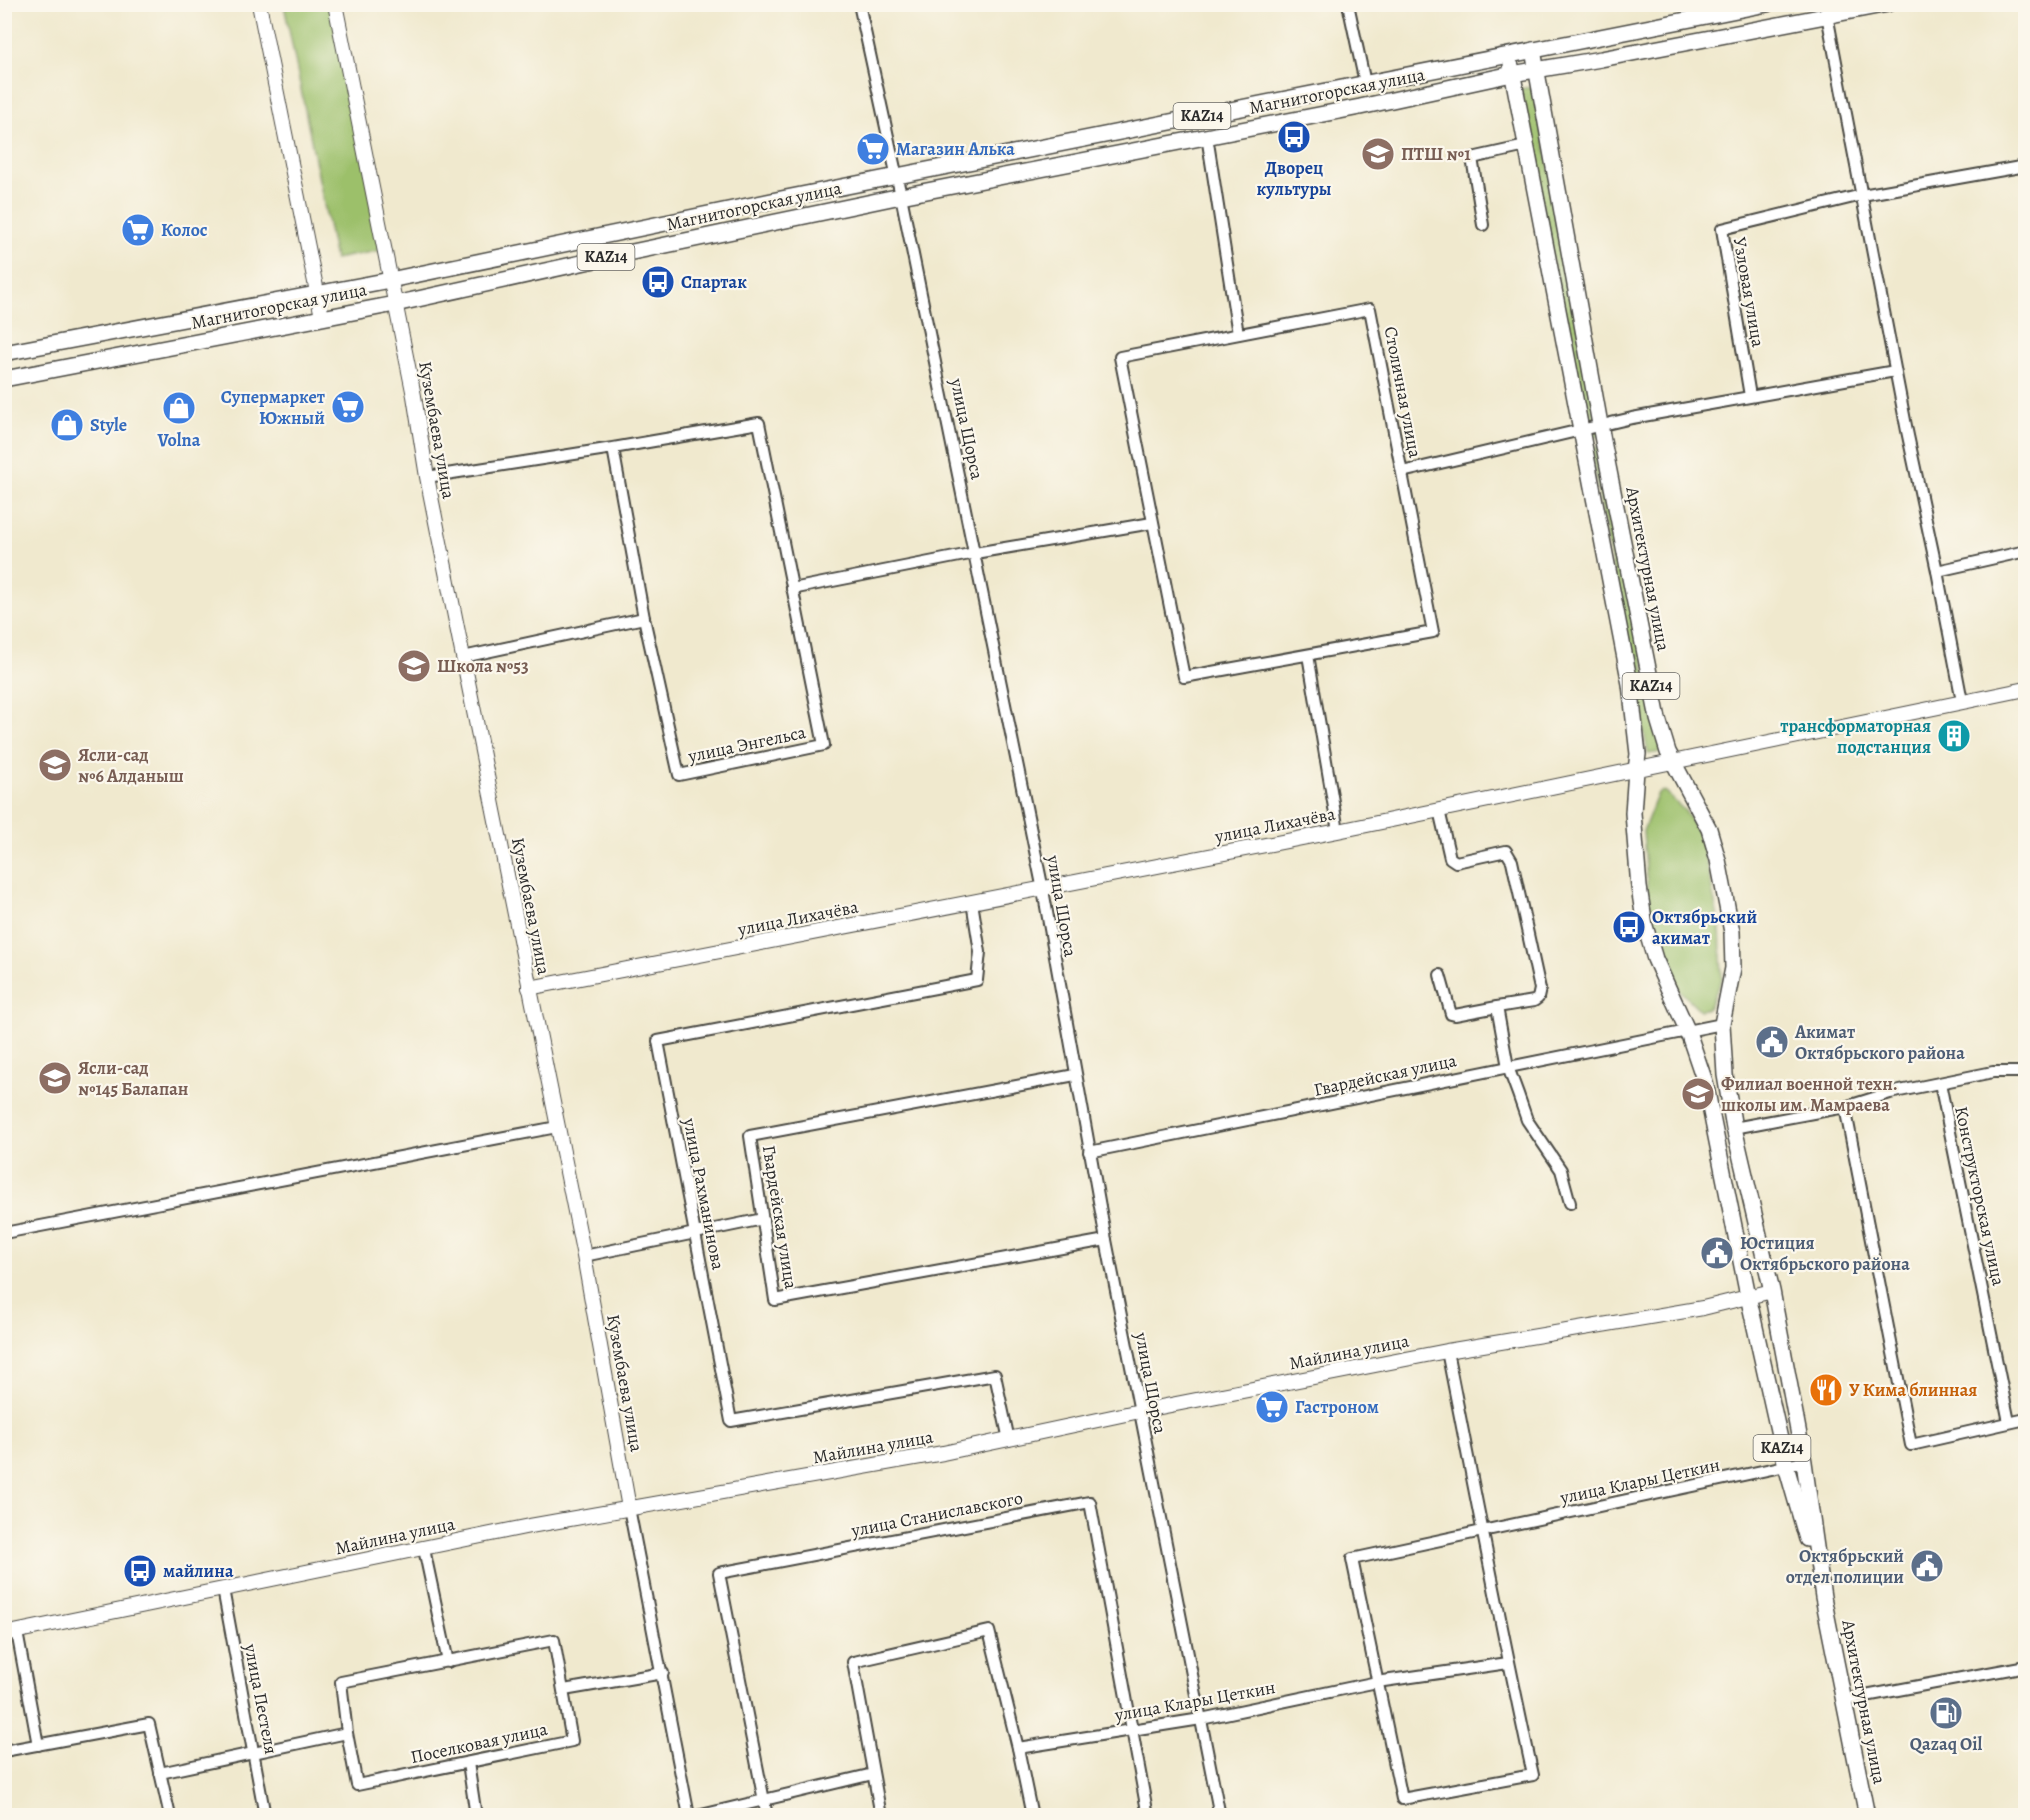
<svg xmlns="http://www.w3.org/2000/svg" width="2030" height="1820" font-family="Alegreya,serif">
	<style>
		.green { fill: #9cc06a; stroke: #64764a; stroke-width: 1.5 }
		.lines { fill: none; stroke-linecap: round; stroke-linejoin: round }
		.street-casing { stroke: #494843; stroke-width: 14 }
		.secondary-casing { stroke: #494843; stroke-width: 16 }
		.primary-casing { stroke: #494843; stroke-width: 18 }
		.street { stroke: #fff; stroke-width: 10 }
		.secondary { stroke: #fff; stroke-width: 14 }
		.primary { stroke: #fff; stroke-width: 15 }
		.labels { text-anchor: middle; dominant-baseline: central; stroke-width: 4.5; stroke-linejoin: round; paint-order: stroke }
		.shield { fill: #fbf7ec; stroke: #696865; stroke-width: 1.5 }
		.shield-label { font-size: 16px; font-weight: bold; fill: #2b2b2b }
		.street-label { font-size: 18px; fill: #2b2b2b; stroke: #fbf7ec }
		.shop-label { font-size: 18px; font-weight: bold; fill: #366cbe; stroke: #fbf7ec; text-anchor: start }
		.education-label { font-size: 18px; font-weight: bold; fill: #785e54; stroke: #fbf7ec; text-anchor: start }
		.transit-label { font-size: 18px; font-weight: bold; fill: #164399; stroke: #fbf7ec; text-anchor: start }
		.culture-label { font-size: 18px; font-weight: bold; fill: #0d838f; stroke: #fbf7ec; text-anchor: end }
		.service-label { font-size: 18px; font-weight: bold; fill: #4e5e75; stroke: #fbf7ec; text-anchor: start }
		.food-label { font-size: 18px; font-weight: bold; fill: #c56008; stroke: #fbf7ec; text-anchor: start }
	</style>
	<rect width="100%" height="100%" fill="#fbf7ec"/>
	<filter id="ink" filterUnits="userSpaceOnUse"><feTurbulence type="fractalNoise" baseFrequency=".0167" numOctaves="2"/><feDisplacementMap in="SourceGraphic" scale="12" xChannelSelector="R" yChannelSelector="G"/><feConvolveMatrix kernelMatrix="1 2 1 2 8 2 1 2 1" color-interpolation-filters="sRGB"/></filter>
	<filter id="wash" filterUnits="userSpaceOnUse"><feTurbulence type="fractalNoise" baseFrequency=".008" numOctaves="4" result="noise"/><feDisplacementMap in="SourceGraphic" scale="24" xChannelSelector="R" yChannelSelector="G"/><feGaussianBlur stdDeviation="1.35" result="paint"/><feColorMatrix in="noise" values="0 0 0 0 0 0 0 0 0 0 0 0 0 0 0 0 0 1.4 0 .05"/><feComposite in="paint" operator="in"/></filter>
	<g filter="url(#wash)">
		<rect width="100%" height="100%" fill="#f0e9ce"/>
		<!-- green -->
		<g class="green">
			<path d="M284 5H335L382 250 335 259Z"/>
			<path d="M1534 86 1600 436 1587 439 1520 89Z"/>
			<path d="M1601 446 1662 752 1648 754 1590 448Z"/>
			<path d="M1664 791 1685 811 1701 837 1720 927 1722 979 1708 1008 1700 1010 1675 986 1658 947 1648 898 1643 831 1658 793Z"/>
		</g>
	</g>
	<g filter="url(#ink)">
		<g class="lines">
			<defs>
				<g id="street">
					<path d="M859 4 901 196 1043 890 1106 1240 1220 1816"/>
					<path d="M1348 4 1365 83"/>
					<path d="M1827 15 1907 431 1937 571 1962 701"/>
					<path d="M1207 136 1238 334"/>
					<path d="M1483 225 1472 158 1526 146"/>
					<path d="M1370 309 1433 632 1184 677 1120 357Z"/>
					<path d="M1750 396 1722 229 1862 195 2026 166"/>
					<path d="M1402 472 1632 418 1895 371"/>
					<path d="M427 477 613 448 759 423 824 745 679 775 644 618 613 448"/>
					<path d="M1937 571 2026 551"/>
					<path d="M792 589 975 553 1152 523"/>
					<path d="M1308 655 1338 831"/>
					<path d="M463 657 644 618"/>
					<path d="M1439 810 1450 858 1456 862 1506 851 1512 861 1540 989 1538 998 1534 1001 1497 1007 1508 1067 1518 1094 1527 1120 1561 1170 1570 1203"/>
					<path d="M972 902 980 952 977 980 658 1041 731 1421 995 1375 1009 1440"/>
					<path d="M1440 975 1451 1014 1455 1015 1497 1007"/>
					<path d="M1075 1075 750 1136 775 1300 1106 1240"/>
					<path d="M1940 1083 2009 1422"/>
					<path d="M1845 1107 1911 1445 2026 1419"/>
					<path d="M1734 1128 1845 1107 1890 1093 1993 1072H2026"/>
					<path d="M1089 1152 1722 1024"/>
					<path d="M4 1233 557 1127"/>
					<path d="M584 1256 763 1219"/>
					<path d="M1447 1351C1475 1492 1502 1634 1533 1775L1402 1799 1352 1559 1804 1462"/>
					<path d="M629 1508 689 1816"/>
					<path d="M424 1549 448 1662"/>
					<path d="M223 1589 265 1816"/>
					<path d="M17 1632 38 1745"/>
					<path d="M554 1640 572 1741 357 1785 347 1733 341 1682Z"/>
					<path d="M564 1690 663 1673"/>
					<path d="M1844 1700 2026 1666"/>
					<path d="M1018 1748 1201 1719 1377 1682 1508 1663"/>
					<path d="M4 1751 149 1724 170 1816"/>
					<path d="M468 1763 476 1816"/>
					<path d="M160 1773 347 1733"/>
					<path d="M697 1816 873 1774"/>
					<path d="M767 1816 719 1573 1090 1502 1148 1816"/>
					<path d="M881 1816 853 1662 989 1631 1018 1748 1032 1816"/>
				</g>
				<g id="secondary">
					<path d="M259 4 322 317"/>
					<path d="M335 4 414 396 427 477 463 657 584 1256 629 1508"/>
					<path d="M529 988 1338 831 2026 689"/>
					<path d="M4 1634 530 1526 943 1453 1140 1411 1447 1351 1703 1308 1772 1291"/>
				</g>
				<g id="primary">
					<path d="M1533 50 1603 441 1658 719 1668 752 1709 829 1718 860 1732 932 1733 968 1722 1024 1725 1075 1734 1128 1772 1291 1804 1462 1823 1597 1867 1816"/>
					<path d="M1511 66 1630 684 1638 754 1636 770 1633 813 1639 887 1645 926 1655 959 1688 1032 1705 1082 1748 1296 1786 1466 1807 1539"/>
					<path d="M4 353 390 280 786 198 1767 4"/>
					<path d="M4 379 395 304 613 256 901 196 1360 107 1512 74 1601 59 1888 4"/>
				</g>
			</defs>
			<!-- street casing -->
			<use href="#street" class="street-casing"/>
			<!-- secondary casing -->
			<use href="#secondary" class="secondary-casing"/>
			<!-- primary casing -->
			<use href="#primary" class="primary-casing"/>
			<!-- street -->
			<use href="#street" class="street"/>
			<!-- secondary -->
			<use href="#secondary" class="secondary"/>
			<!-- primary -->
			<use href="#primary" class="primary"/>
		</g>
	</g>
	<!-- icons -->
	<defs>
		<symbol id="bus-disc" viewBox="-11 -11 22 22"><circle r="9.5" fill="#1a4fb4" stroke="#fbf7ec"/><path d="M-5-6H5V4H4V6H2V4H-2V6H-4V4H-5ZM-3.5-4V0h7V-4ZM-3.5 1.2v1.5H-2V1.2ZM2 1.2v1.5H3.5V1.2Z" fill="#fff"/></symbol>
		<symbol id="supermarket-disc" viewBox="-11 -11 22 22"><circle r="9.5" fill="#3f7fe0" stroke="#fbf7ec"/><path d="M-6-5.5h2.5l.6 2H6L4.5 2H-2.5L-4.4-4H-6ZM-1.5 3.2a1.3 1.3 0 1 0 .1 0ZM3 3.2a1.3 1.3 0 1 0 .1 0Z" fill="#fff"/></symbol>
		<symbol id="school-disc" viewBox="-11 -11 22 22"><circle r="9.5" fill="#8d6e63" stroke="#fbf7ec"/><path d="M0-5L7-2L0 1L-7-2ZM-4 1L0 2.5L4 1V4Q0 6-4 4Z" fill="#fff"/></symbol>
		<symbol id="shop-disc" viewBox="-11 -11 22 22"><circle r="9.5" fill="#3f7fe0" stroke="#fbf7ec"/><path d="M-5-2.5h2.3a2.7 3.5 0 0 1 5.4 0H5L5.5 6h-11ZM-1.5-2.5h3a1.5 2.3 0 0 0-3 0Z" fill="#fff"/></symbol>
		<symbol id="building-disc" viewBox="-11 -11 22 22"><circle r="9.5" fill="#0f9aa8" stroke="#fbf7ec"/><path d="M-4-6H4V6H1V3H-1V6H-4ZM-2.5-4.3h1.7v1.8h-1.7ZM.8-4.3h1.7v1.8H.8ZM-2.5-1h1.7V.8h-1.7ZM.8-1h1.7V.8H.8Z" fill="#fff"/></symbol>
		<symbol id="civic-disc" viewBox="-11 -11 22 22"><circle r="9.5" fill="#5c6f8a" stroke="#fbf7ec"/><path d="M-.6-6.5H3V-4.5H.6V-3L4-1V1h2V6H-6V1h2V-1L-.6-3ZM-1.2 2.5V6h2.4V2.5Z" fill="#fff"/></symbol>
		<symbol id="restaurant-disc" viewBox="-11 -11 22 22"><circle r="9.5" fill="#e8710a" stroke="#fbf7ec"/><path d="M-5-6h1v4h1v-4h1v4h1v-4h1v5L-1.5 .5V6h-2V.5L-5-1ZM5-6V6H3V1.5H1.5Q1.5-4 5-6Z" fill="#fff"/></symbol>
		<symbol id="fuel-disc" viewBox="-11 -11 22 22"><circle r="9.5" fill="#5c6f8a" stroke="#fbf7ec"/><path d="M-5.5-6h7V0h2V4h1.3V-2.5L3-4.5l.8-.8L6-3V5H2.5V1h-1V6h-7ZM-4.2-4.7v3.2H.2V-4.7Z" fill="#fff"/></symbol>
	</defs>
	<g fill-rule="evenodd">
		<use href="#bus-disc" x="1275" y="118" width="38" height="38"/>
		<use href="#supermarket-disc" x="854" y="130" width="38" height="38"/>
		<use href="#school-disc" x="1359" y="135" width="38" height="38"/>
		<use href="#supermarket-disc" x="119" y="211" width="38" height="38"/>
		<use href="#bus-disc" x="639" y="263" width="38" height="38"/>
		<use href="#supermarket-disc" x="329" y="388" width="38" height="38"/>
		<use href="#shop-disc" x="160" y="389" width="38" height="38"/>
		<use href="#shop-disc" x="48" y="406" width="38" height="38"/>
		<use href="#school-disc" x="395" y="647" width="38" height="38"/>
		<use href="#building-disc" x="1935" y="717" width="38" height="38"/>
		<use href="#school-disc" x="36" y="746" width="38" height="38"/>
		<use href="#bus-disc" x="1610" y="908" width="38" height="38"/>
		<use href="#civic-disc" x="1753" y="1023" width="38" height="38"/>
		<use href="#school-disc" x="36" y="1059" width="38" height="38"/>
		<use href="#school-disc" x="1679" y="1075" width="38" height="38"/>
		<use href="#civic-disc" x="1698" y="1234" width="38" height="38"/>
		<use href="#restaurant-disc" x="1807" y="1371" width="38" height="38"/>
		<use href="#supermarket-disc" x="1253" y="1388" width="38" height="38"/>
		<use href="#civic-disc" x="1908" y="1547" width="38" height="38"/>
		<use href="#bus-disc" x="121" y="1552" width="38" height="38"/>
		<use href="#fuel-disc" x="1927" y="1694" width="38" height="38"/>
	</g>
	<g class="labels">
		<!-- shield labels -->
		<g class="shield">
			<rect x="1173.5" y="103" width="57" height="26" rx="4.5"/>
			<rect x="577.5" y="244" width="57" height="26" rx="4.5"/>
			<rect x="1622.5" y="673" width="57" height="26" rx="4.5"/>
			<rect x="1753.5" y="1435" width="57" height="26" rx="4.5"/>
		</g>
		<g class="shield-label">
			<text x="1202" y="116">KAZ14</text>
			<text x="606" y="257">KAZ14</text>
			<text x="1651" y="686">KAZ14</text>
			<text x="1782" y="1448">KAZ14</text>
		</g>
		<!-- street labels -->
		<g class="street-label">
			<text transform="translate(1337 91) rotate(-11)">Магнитогорская улица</text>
			<text transform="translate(754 206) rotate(-12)">Магнитогорская улица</text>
			<text transform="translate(1749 292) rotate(80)">Узловая улица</text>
			<text transform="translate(279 306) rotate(-11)">Магнитогорская улица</text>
			<text transform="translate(1403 392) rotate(79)">Столичная улица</text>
			<text transform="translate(967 429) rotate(78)">улица Щорса</text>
			<text transform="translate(437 430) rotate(80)">Кузембаева улица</text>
			<text transform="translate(1648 569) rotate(79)">Архитектурная улица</text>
			<text transform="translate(747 744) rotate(-12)">улица Энгельса</text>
			<text transform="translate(1275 825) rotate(-11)">улица Лихачёва</text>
			<text transform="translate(531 906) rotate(79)">Кузембаева улица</text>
			<text transform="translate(1062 906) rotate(80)">улица Щорса</text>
			<text transform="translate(798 918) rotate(-11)">улица Лихачёва</text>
			<text transform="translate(1385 1075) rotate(-12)">Гвардейская улица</text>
			<text transform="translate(704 1194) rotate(79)">улица Рахманинова</text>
			<text transform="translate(1980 1196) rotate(78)">Конструкторская улица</text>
			<text transform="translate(780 1217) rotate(81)">Гвардейская улица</text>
			<text transform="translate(1349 1352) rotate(-11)">Майлина улица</text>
			<text transform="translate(625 1383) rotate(80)">Кузембаева улица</text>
			<text transform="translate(1151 1383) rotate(79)">улица Щорса</text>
			<text transform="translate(873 1447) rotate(-10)">Майлина улица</text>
			<text transform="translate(1640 1481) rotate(-12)">улица Клары Цеткин</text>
			<text transform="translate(937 1514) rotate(-11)">улица Станиславского</text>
			<text transform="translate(395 1536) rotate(-12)">Майлина улица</text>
			<text transform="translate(261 1699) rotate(79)">улица Пестеля</text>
			<text transform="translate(1195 1701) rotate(-10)">улица Клары Цеткин</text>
			<text transform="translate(1864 1702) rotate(79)">Архитектурная улица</text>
			<text transform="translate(479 1743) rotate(-12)">Поселковая улица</text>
		</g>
		<!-- shop labels -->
		<g class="shop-label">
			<text x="896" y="149">Магазин Алька</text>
			<text x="161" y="230">Колос</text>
			<text x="325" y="397" text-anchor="end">Супермаркет<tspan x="325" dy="21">Южный</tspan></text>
			<text x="90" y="425">Style</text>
			<text x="179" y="440" text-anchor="middle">Volna</text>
			<text x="1295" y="1407">Гастроном</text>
		</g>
		<!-- education labels -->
		<g class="education-label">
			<text x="1401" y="154">ПТШ №1</text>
			<text x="437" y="666">Школа №53</text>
			<text x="78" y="755">Ясли-сад<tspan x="78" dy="21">№6 Алданыш</tspan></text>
			<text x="78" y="1068">Ясли-сад<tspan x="78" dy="21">№145 Балапан</tspan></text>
			<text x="1721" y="1084">Филиал военной техн.<tspan x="1721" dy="21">школы им. Мамраева</tspan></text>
		</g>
		<!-- transit labels -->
		<g class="transit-label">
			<text x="1294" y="168" text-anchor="middle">Дворец<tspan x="1294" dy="21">культуры</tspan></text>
			<text x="681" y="282">Спартак</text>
			<text x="1652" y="917">Октябрьский<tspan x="1652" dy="21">акимат</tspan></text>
			<text x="163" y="1571">майлина</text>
		</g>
		<!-- culture labels -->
		<g class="culture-label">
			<text x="1931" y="726">трансформаторная<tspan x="1931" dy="21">подстанция</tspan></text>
		</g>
		<!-- service labels -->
		<g class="service-label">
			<text x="1795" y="1032">Акимат<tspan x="1795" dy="21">Октябрьского района</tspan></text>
			<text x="1740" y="1243">Юстиция<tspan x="1740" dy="21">Октябрьского района</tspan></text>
			<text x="1904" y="1556" text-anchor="end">Октябрьский<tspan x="1904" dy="21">отдел полиции</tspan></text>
			<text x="1946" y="1744" text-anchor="middle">Qazaq Oil</text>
		</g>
		<!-- food labels -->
		<g class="food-label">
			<text x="1849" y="1390">У Кима блинная</text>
		</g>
	</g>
	<!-- margin -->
	<rect width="2030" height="1820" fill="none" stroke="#fbf7ec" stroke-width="24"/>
</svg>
